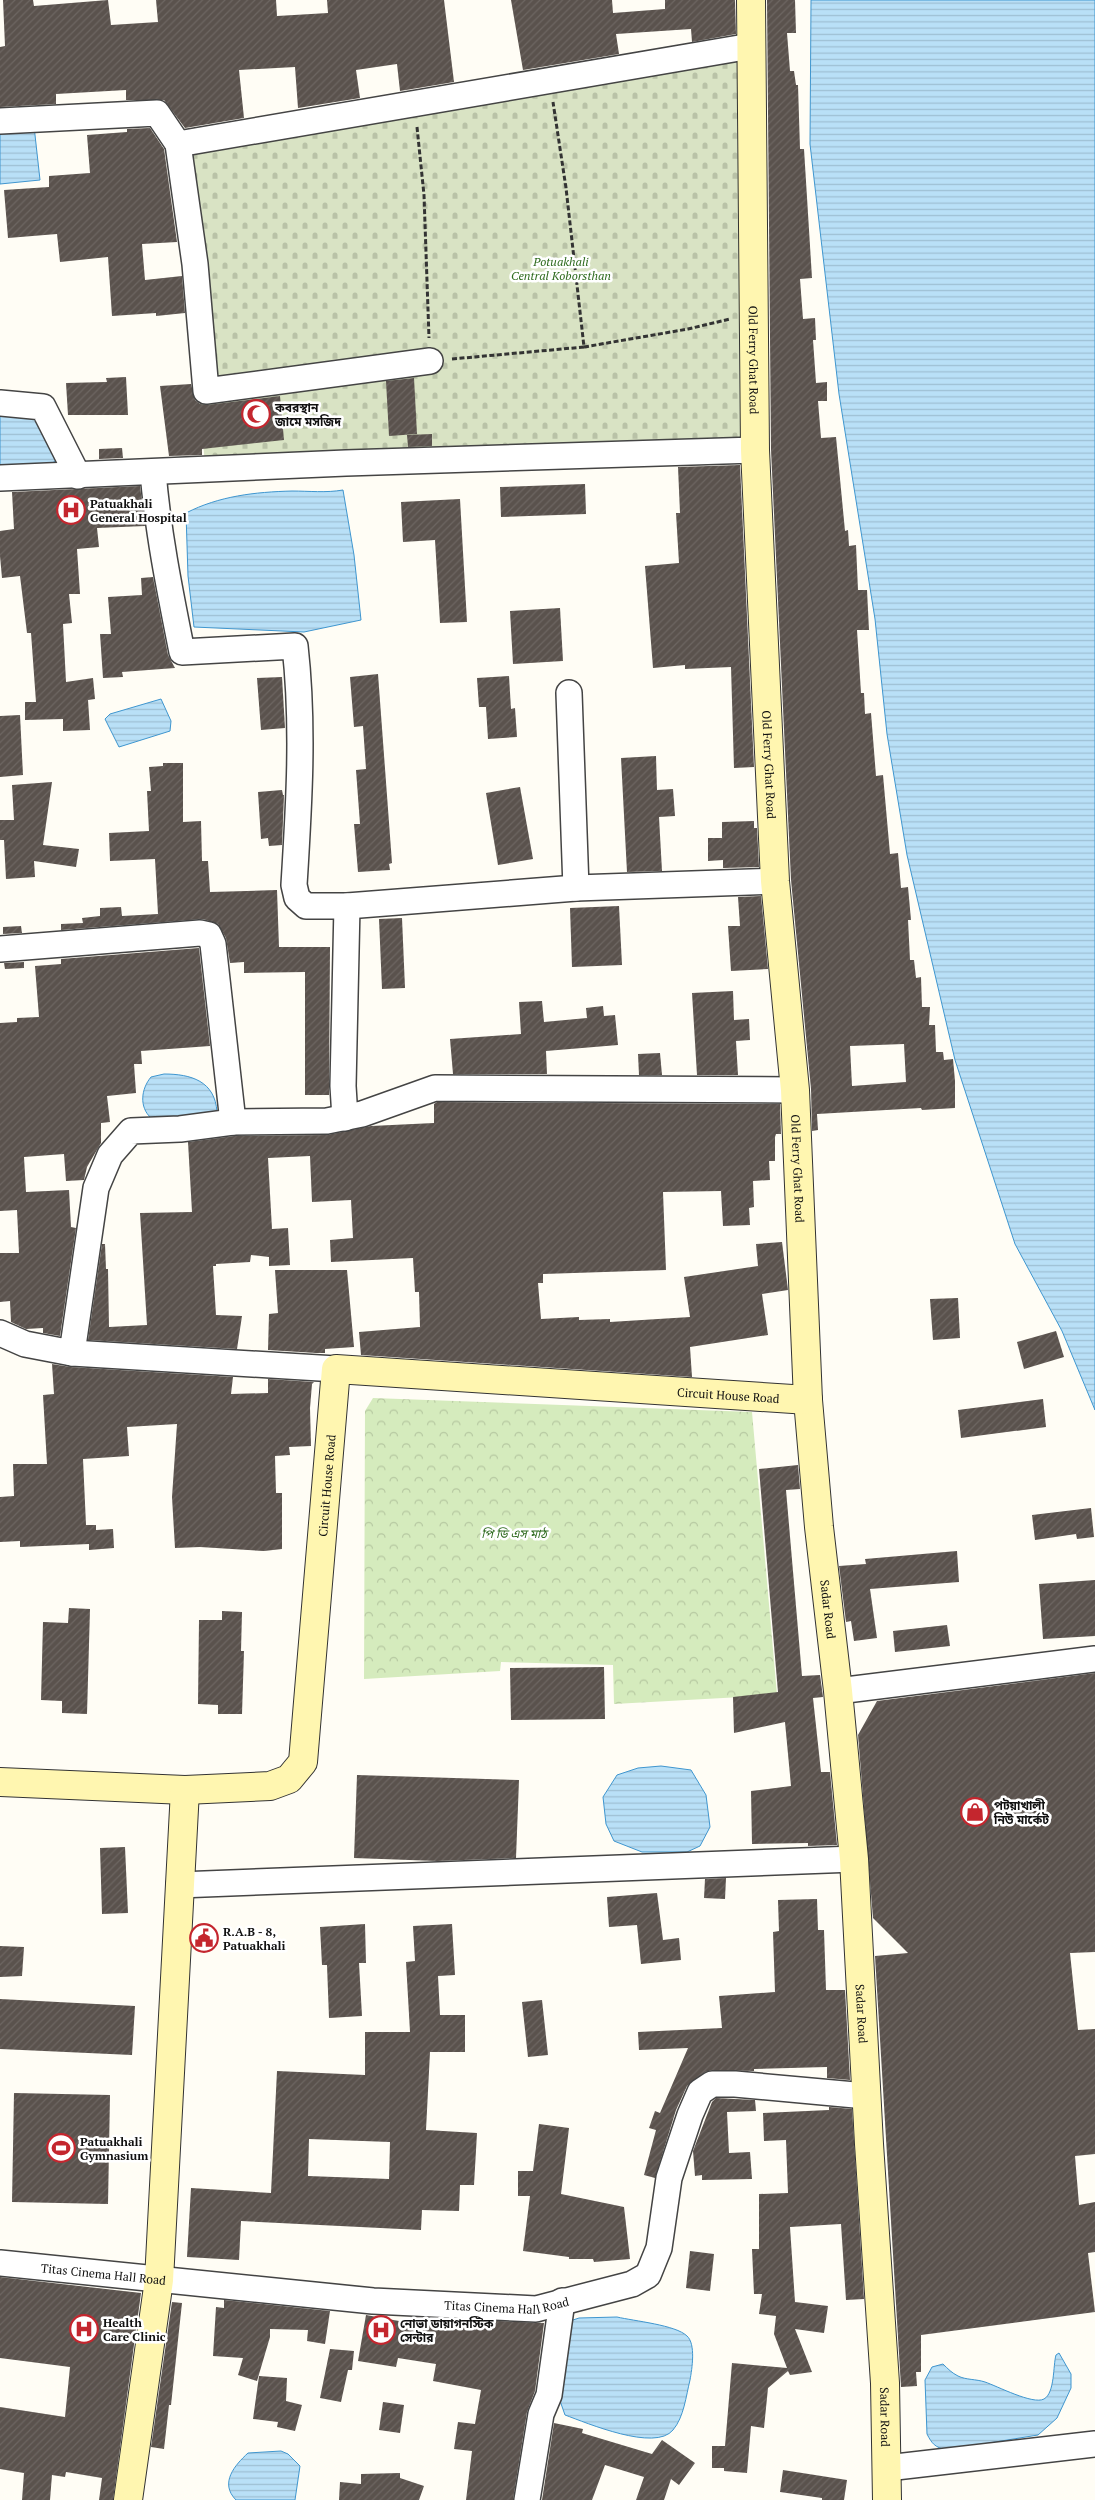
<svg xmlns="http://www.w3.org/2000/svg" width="1095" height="2500" font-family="'PT Serif','Noto Sans Bengali',serif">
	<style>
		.cemetery { fill: url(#cemetery-stones) }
		.park { fill: url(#park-crowns) }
		.water { fill: url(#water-rules); stroke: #3f96cf }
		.building { fill: url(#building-hatch); fill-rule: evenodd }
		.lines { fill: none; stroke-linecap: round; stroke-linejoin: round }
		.street-casing { stroke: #444; stroke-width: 28 }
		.secondary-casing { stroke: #333; stroke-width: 30 }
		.path { stroke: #333; stroke-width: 3; stroke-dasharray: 5 2.5; stroke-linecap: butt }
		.street { stroke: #fff; stroke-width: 25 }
		.secondary { stroke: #fff6b0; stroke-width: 28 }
		.labels { text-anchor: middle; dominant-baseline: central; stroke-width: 5; stroke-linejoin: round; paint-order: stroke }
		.park-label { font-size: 12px; font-style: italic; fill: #2f6b1f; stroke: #fff }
		.street-label { font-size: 12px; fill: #111; stroke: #fff }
		.poi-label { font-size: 12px; font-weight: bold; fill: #111; stroke: #fff; text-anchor: start }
	</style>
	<defs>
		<pattern id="cemetery-stones" width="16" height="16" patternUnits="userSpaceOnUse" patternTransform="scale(1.25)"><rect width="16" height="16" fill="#d9e3c4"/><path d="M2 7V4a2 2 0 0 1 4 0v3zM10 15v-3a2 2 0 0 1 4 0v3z" fill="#b9c2a7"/></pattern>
		<pattern id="park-crowns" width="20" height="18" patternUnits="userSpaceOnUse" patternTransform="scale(1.25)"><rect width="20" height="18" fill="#d5ebbd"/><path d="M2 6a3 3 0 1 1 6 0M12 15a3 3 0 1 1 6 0" fill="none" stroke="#b6c8a1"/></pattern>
		<pattern id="water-rules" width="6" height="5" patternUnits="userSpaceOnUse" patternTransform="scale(1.25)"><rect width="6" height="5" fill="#b9e0f7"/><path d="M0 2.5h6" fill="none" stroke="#9ebfd3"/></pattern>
		<pattern id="building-hatch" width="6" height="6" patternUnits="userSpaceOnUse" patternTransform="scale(1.25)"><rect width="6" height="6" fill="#5a524d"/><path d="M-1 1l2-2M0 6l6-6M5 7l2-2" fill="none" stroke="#6d6662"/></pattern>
	</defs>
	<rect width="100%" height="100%" fill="#fffdf5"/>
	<!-- cemetery -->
	<path class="cemetery" d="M739 61 737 116 743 401 741 437 205 464 176 147Z"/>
	<!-- park -->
	<path class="park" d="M373 1398 752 1412 777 1695 614 1704 613 1665 501 1662 500 1671 364 1679 365 1411Z"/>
	<!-- water -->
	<g class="water">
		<path d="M811 0H1095V1410L1062 1331 1015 1244 955 1060 907 855 887 734 875 619 839 394 810 144Z"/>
		<path d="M24 126H34L40 180 0 184V134Z"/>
		<path d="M0 411 42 415 56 460 47 468 0 471Z"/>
		<path d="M343 490 354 555 361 620 304 632 194 627 188 576 186 513C219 496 255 492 292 491 309 491 326 493 343 490Z"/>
		<path d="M161 699 171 721 170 731 119 747 105 719 110 714Z"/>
		<path d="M164 1074C191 1074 215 1081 217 1112L212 1117 151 1118C139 1107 141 1089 151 1077Z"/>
		<path d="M661 1766 691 1770 706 1795 710 1827 700 1846 687 1852H642L614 1841 606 1824 603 1797 617 1775 638 1768Z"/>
		<path d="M617 2317C634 2321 676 2325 687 2336 696 2344 692 2369 690 2380 686 2396 684 2417 673 2430 655 2452 587 2423 565 2415L558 2395 570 2321 579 2318Z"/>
		<path d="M1059 2353 1071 2374V2388L1057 2418 1038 2435 946 2450C935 2447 932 2444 927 2434L925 2380 932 2367 943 2364C948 2369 952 2373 958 2376 966 2380 976 2379 985 2382 997 2386 1033 2405 1044 2399 1055 2393 1053 2365 1056 2355Z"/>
		<path d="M281 2451 288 2454 300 2466 295 2500H236C219 2483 235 2465 248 2453Z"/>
	</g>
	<!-- building -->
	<g class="building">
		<path d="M3 0H33L34 6 108 0 111 25 158 22 156 0H276L277 16 328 13 327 0H444L454 82 400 91 397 64 356 70 360 98 298 108 295 67 239 70 244 118 185 128 164 100H126V90L56 94V104L0 107V47L5 46Z"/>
		<path d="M511 0H612L613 13 665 9V0H735L736 34 692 42 691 29 616 34 619 54 523 70Z"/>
		<path d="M767 0H795L796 33H787L790 71H794L796 85H798L800 149H804L812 278 800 279 803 319 815 318 816 340H813L816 383 827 382V401H818L821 438 836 437 845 531 848 530 849 546 856 545 858 590H867L869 630H857L861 693H864L865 714 871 713 876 776 883 775 890 854 898 853 901 888 908 887 911 920H908L910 960H914L916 978 921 977 922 1007H930L929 1025H935L936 1052H943L944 1060 953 1059 955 1081V1108L922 1110 921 1108 817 1114 818 1130 812 1131 811 1089 791 880 771 450ZM904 1044 906 1082 852 1086 850 1046Z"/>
		<path d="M150 128 164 149 177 242 142 244 145 280 182 276 185 313 156 316V313L112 316 108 257 60 262 57 234 8 238 4 190 49 187V176L90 173 87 135 127 132V129Z"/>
		<path d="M126 377 128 415H68L66 383 107 382 106 378Z"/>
		<path d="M414 378 417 434 389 436 386 381Z"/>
		<path d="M191 384 195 400 200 404 207 405 280 396 284 440 202 449V455L169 456 160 386Z"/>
		<path d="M432 434V446L408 447 407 435Z"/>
		<path d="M122 448 123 458 99 459V449Z"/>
		<path d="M740 465 754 767 734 768 731 667 685 669V665L653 668 645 566 679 563 676 513H680L678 467Z"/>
		<path d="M585 484 586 514 501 517 500 487Z"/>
		<path d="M140 486 145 526 97 528 99 547 77 549 80 594H69L72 623 63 624 66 682 93 678 95 699 88 700 90 730 63 731V719L25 720V702H36L31 633H27L20 576 2 578 0 556V531L14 529 12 492Z"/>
		<path d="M460 499 467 622 440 623 435 540 403 542 401 502Z"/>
		<path d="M153 577 168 655 175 668 122 672 123 677 103 678 100 634H111L108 597 142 595 141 578Z"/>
		<path d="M560 608 563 661 513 664 510 611Z"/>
		<path d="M378 674 392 863 389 864 390 870 358 872 354 824H360L356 770 366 769 363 726 354 727 350 677Z"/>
		<path d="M509 676 511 709 515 708 517 737 488 739 486 707H479L477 678Z"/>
		<path d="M282 677 285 728 261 730 257 678Z"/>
		<path d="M20 715 23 775 0 777V716Z"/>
		<path d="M656 756 657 790 673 789 675 816 659 817 662 871 627 872 621 758Z"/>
		<path d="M163 763H183V822L201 821 202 861H208L210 892 277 890 279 947H330L329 1095H305V972L244 973V962L230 963 226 938 218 924 203 919 61 930V924L83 923 82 918 100 916V908L121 907 122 916 158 914 155 859 110 861 109 833 149 831 147 791H151L149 767 163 766Z"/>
		<path d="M52 782 43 845 79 849 76 867 34 861 35 877 6 879 4 840H0V820H14L12 785Z"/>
		<path d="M520 787 533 859 498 865 486 793Z"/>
		<path d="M282 790 283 795H284L282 845 269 846 268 838 261 839 258 792Z"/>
		<path d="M754 821V828H757L759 867 723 868V860L708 861V838H722V822Z"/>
		<path d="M761 896 768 969 731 971 728 926H740L738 897Z"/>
		<path d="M619 906 622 965 572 967 570 908Z"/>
		<path d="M402 918 405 988 382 989 379 919Z"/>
		<path d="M21 926 22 933 3 934V927Z"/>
		<path d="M199 948 210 1046 141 1051 142 1064H134L136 1093 107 1096 110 1122 101 1123V1143L87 1167 84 1180 66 1181 64 1154 24 1157 26 1192 69 1190 71 1227 76 1228 60 1336 43 1333V1328L26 1329 11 1322 10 1301 0 1302V1253H19L17 1210 0 1211V1023L17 1022V1018L39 1017 35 966 61 964V959Z"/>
		<path d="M24 962V968L5 969 4 963Z"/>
		<path d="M733 991 734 1020 749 1019 750 1040 736 1041 738 1075H697L692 993Z"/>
		<path d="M542 1001 544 1022 587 1018 586 1008 603 1006 604 1016 615 1015 618 1045 546 1051 547 1074H453L450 1039 521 1034 519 1002Z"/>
		<path d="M660 1053 662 1075H639L638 1054Z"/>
		<path d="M437 1102 780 1104 781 1134H776L775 1137V1161H769L770 1180 753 1181 754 1207 749 1208 750 1225 723 1226 721 1191 663 1192 666 1270 543 1274V1283H538L541 1319 579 1317V1320L610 1319V1322L690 1317 684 1277 758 1266 756 1244 782 1242 788 1290 762 1294 768 1335 690 1347 692 1377 361 1355 359 1332 420 1327 419 1292H415L413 1258 331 1262 330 1240 353 1238 351 1200 312 1202 310 1156 268 1158 272 1229 288 1228 290 1265 269 1266V1257L251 1255 250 1262 216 1264V1266H213L216 1315 242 1316 237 1349 88 1340 102 1244H105L106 1269H108L109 1327 147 1325 140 1213 192 1212 188 1142 234 1136 327 1135 371 1126 434 1123V1104Z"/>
		<path d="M275 1270H347L354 1347 325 1349V1353H316L268 1350 269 1314 278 1313Z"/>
		<path d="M958 1298 960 1338 933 1340 930 1299Z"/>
		<path d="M1056 1331 1064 1357 1024 1369 1017 1342Z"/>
		<path d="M52 1364 71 1367 233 1377 231 1394 268 1393V1379L314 1382 312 1384 310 1408 311 1446 289 1447 290 1455 275 1456 276 1493H282V1549L264 1551 200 1547 175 1548 172 1497 177 1424 127 1427 129 1456 83 1459 86 1525H96V1530L113 1529 114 1548 89 1550V1544L20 1547V1541L0 1542V1497L14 1496 13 1464H47L43 1395 54 1394Z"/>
		<path d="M1043 1399 1046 1427 961 1438 958 1410Z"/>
		<path d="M798 1465 800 1489 786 1490 802 1676 820 1675 823 1697 813 1698 821 1772H830L837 1845 808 1846V1843L752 1844 751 1791 791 1786 785 1722 734 1733 733 1697 778 1692 759 1469Z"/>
		<path d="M1091 1508 1094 1537 1077 1539 1076 1534 1035 1540 1032 1515Z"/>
		<path d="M957 1551 959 1582 870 1589 877 1638 854 1641 851 1621 846 1622 839 1566 866 1564 865 1559Z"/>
		<path d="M1095 1580V1636L1043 1639 1039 1584Z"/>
		<path d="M69 1608 90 1609 87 1714 62 1713V1701L41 1700 43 1622 68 1623Z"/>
		<path d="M222 1611 242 1612 241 1651H244L242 1714H218V1705L198 1704 199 1620H222Z"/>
		<path d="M947 1625 950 1646 895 1652 893 1631Z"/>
		<path d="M604 1667 605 1719 511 1720 510 1668Z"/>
		<path d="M1095 1673V1952L1070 1953 1078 2030 1095 2029V2154L1075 2156 1079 2205 1095 2202V2252L1088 2253 1095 2312 921 2335V2372H916L917 2386 901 2387 875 1956 908 1953 873 1918 858 1735 877 1701Z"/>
		<path d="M357 1775 519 1780 516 1858 437 1861 354 1858Z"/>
		<path d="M125 1847 128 1913 102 1914 100 1848Z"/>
		<path d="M726 1878 725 1899 704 1898 705 1879Z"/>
		<path d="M657 1893 663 1940 679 1938 681 1960 641 1964 637 1925 609 1927 607 1897Z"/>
		<path d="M817 1899 818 1930H824L826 1990H845L850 2080 827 2078V2067L754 2069V2071L712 2070 705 2072 687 2086 676 2110 655 2178 644 2175 656 2130 649 2128 655 2111 660 2113 688 2048 639 2050 638 2032 722 2028 719 1996 775 1992 773 1932 779 1931 778 1900Z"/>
		<path d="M365 1924 366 1963H359L362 2016 329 2018 327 1965H322L320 1927Z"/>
		<path d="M452 1924 455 1975 438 1976 440 2015H465V2052H430L426 2130 477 2133 474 2185H460L459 2211 422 2210 421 2230 241 2221 239 2260 187 2257 191 2188 271 2193 277 2071 365 2075V2032H410L406 1962 415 1961 413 1926ZM309 2139 390 2142 389 2179 308 2176Z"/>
		<path d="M0 1946 24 1947 22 1976 0 1977Z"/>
		<path d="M0 1999 135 2006 132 2055 0 2049Z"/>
		<path d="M542 2000 548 2055 528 2057 522 2002Z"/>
		<path d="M14 2093 110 2095 108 2204 12 2202Z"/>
		<path d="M716 2098 755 2100 756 2111 727 2112 729 2153 750 2152 752 2179 702 2180V2175L695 2176 693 2151 712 2102Z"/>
		<path d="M829 2107 852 2109 864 2299 846 2300 841 2224 790 2227 795 2302 828 2306 824 2333 795 2329 812 2372 790 2375 788 2371 768 2388 764 2428 751 2426 747 2473 724 2471V2468H712V2446H725L732 2363 787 2368 774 2334 776 2316 759 2314 762 2294H754L752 2249H759V2194L788 2193 786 2140 764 2141 763 2113 829 2110Z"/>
		<path d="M539 2124 569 2128 561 2194 624 2207 630 2259 594 2262 593 2259H569V2257L523 2251 530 2196H518V2171H533Z"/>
		<path d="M690 2251 714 2254 710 2291 686 2288Z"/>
		<path d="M0 2277 141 2293 113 2500H99L102 2478 66 2472 65 2477 52 2475 50 2500H22L24 2473 0 2469V2407L65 2417 70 2367 0 2358Z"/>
		<path d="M224 2300 330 2311 325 2344 307 2341 308 2330 270 2329V2337L257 2381 238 2375 243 2358 213 2356 216 2307 224 2308Z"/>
		<path d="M172 2302 182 2303 171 2405H169L164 2449 151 2447Z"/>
		<path d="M366 2315 410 2323 411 2317 544 2323 535 2391 527 2412 513 2500H466L472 2451 454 2449 458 2422 475 2424 481 2390 433 2381 436 2364 398 2358 396 2367 358 2361Z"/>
		<path d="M330 2349 354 2351 352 2370H348L341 2402 320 2398Z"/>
		<path d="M259 2376 287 2378 286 2401 302 2405 295 2431 277 2427 278 2422 253 2419Z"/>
		<path d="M383 2402 404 2405 400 2433 379 2430Z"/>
		<path d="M554 2423 583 2429 582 2433 652 2454 662 2440 695 2463 679 2485 671 2479 664 2500H636L644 2477 605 2465 592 2500H542Z"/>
		<path d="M783 2470 847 2480 844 2500H822V2498L780 2492Z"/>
		<path d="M400 2473V2478L424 2486 419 2500H339L340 2482 361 2484V2474Z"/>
	</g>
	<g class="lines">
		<defs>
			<g id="street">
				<path d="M0 121 157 113 178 144 751 46"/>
				<path d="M178 144 195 264 206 391 430 361"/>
				<path d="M0 403 43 407 78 476"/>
				<path d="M153 472C158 533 170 592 182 652L295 646C304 726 299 805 294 885L297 898 306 906H347L576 888 775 881"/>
				<path d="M0 478 346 463 755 450"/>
				<path d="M569 693 576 888"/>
				<path d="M0 949 200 933 209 935 213 944 233 1122"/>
				<path d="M345 1118 343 1086 347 906"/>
				<path d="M0 1333 25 1344 72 1353 96 1188 110 1155 131 1131 180 1129 233 1122 327 1121 362 1114 435 1088 795 1090"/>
				<path d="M72 1353 336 1369"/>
				<path d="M838 1691 1095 1659"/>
				<path d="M179 1885 854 1859"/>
				<path id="s1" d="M0 2263 373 2301 536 2309 632 2284 648 2275 659 2248 669 2178 690 2115 700 2092 712 2084H735L866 2096"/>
				<path d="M887 2468 1095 2444"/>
				<path d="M527 2500 541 2414 549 2395 562 2301"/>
			</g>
			<g id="secondary">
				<path id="s2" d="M751 0 755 450 775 881 795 1090 808 1400 819 1527 838 1691 854 1859 869 2144 885 2383 887 2500"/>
				<path id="s3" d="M0 1782 185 1790 270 1786 289 1779 303 1762 336 1369 808 1400"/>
				<path d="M128 2500 159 2280 185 1790"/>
			</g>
		</defs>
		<!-- street casing -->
		<use href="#street" class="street-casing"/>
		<!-- secondary casing -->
		<use href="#secondary" class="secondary-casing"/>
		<!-- path -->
		<g class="path">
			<path d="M417 127 424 195 429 338"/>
			<path d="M584 347 688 329 730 319"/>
			<path d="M452 359 584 347 566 188 553 102"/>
		</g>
		<!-- street -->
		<use href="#street" class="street"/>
		<!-- secondary -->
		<use href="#secondary" class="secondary"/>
	</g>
	<!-- icons -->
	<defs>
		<symbol id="mosque-ring" viewBox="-11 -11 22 22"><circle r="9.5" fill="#fff" stroke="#c4262e" stroke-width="1.5"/><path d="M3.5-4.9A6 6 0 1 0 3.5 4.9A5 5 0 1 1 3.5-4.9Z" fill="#c4262e"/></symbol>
		<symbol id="hospital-ring" viewBox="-11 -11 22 22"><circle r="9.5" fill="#fff" stroke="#c4262e" stroke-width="1.5"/><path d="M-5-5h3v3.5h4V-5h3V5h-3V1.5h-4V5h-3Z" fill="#c4262e"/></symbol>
		<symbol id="shop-ring" viewBox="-11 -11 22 22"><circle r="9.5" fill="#fff" stroke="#c4262e" stroke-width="1.5"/><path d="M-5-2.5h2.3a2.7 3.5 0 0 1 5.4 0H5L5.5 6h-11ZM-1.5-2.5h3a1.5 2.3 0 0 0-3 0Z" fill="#c4262e"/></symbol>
		<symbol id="civic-ring" viewBox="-11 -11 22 22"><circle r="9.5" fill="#fff" stroke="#c4262e" stroke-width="1.5"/><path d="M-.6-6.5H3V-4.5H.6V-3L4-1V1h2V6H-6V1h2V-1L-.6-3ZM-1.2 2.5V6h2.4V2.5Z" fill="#c4262e"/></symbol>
		<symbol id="stadium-ring" viewBox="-11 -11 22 22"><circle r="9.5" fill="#fff" stroke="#c4262e" stroke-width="1.5"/><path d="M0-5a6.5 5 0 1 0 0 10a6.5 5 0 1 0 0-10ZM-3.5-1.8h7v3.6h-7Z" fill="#c4262e"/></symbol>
	</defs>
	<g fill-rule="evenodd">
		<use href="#mosque-ring" x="240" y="398" width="32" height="32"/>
		<use href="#hospital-ring" x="55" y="494" width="32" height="32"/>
		<use href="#shop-ring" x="959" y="1796" width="32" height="32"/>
		<use href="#civic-ring" x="188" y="1922" width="32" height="32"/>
		<use href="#stadium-ring" x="45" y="2132" width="32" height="32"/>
		<use href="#hospital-ring" x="68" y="2313" width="32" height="32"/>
		<use href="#hospital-ring" x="365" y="2314" width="32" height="32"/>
	</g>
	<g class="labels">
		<!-- park labels -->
		<g class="park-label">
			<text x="561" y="261">Potuakhali<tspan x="561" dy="14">Central Koborsthan</tspan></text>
			<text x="514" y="1533">পি ডি এস মাঠ</text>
		</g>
		<!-- street labels -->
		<g class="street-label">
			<text stroke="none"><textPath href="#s2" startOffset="360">Old Ferry Ghat Road</textPath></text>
			<text stroke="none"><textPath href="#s2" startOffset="765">Old Ferry Ghat Road</textPath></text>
			<text stroke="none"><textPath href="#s2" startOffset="1170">Old Ferry Ghat Road</textPath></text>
			<text stroke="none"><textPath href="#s3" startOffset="1100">Circuit House Road</textPath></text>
			<text stroke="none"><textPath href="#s3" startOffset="590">Circuit House Road</textPath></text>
			<text stroke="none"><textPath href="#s2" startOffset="1612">Sadar Road</textPath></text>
			<text stroke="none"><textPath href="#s2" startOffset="2018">Sadar Road</textPath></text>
			<text stroke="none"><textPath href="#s1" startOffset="104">Titas Cinema Hall Road</textPath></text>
			<text stroke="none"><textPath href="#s1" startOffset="509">Titas Cinema Hall Road</textPath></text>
			<text stroke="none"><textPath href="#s2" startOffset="2422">Sadar Road</textPath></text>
		</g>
		<!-- poi labels -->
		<g class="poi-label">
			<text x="275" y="407">কবরস্থান<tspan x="275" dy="14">জামে মসজিদ</tspan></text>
			<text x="90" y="503">Patuakhali<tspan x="90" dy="14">General Hospital</tspan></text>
			<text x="994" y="1805">পটুয়াখালী<tspan x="994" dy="14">নিউ মার্কেট</tspan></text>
			<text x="223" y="1931">R.A.B - 8,<tspan x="223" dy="14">Patuakhali</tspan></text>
			<text x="80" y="2141">Patuakhali<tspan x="80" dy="14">Gymnasium</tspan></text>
			<text x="103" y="2322">Health<tspan x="103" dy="14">Care Clinic</tspan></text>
			<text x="400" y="2323">নোভা ডায়াগনস্টিক<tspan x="400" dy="14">সেন্টার</tspan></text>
		</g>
	</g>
</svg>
